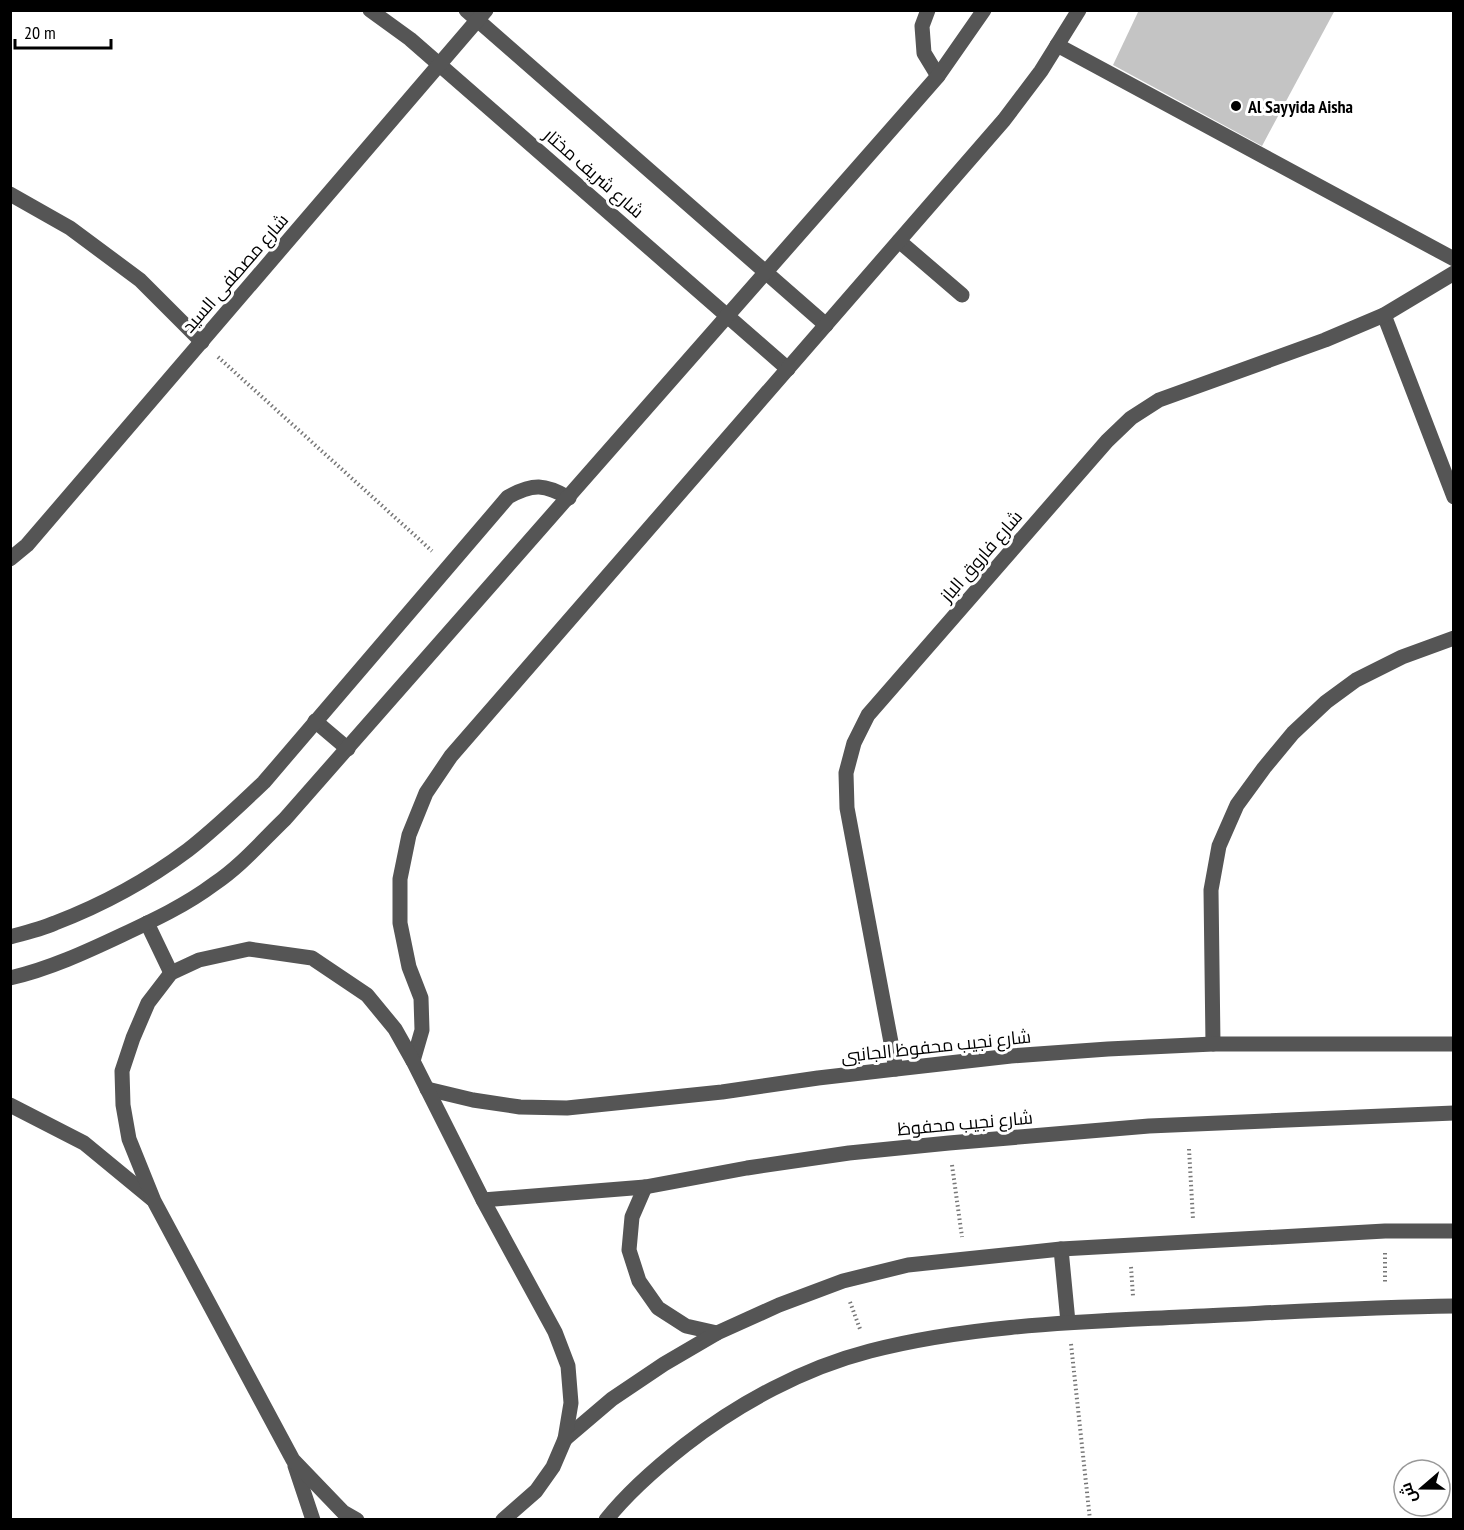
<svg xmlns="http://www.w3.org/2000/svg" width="1464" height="1530" font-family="'PT Sans Narrow',Cairo,sans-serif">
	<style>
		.building { fill: #c4c4c4 }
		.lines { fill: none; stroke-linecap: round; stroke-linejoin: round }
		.path { stroke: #777; stroke-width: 4; stroke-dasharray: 1.5 3; stroke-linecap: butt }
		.minor { stroke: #555; stroke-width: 15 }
		.poi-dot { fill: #000; stroke: #fff; stroke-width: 2 }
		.labels { text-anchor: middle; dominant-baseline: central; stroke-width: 6; stroke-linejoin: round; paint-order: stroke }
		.poi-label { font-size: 18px; font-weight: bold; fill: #000; stroke: #fff; text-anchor: start }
		.street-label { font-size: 18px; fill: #000; stroke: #fff }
	</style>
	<rect width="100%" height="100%" fill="#fff"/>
	<!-- building -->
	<path class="building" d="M1139 10H1335L1262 146 1113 65Z"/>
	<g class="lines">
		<!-- path -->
		<g class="path">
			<path d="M218 357 432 551"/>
			<path d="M1189 1149 1193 1219"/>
			<path d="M952 1165 962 1237"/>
			<path d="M1385 1253V1284"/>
			<path d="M1131 1267 1133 1296"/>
			<path d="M850 1302 860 1329"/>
			<path d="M1071 1344 1090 1520"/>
		</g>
		<!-- minor -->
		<g class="minor">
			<path d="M370 10 410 39 788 369"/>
			<path d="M466 10 826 325"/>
			<path d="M928 10 922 26 924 53 938 76"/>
			<path d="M1057 45 1454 259"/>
			<path d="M10 194 70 228 140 280 202 342"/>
			<path d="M899 241 962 295"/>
			<path d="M1384 315 1454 497"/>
			<path d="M10 559 27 545 486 10"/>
			<path d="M315 721 348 749"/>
			<path d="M147 923 171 973"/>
			<path d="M10 937C25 933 41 929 55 923 102 905 148 880 188 850 215 829 240 805 264 782L508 497C533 483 545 484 569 498"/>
			<path d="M10 978C49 969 86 952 122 935 154 920 186 905 214 884 241 866 262 841 285 819L910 108 938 76 984 10"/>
			<path d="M1213 1044 1211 890 1219 846 1237 805 1264 768 1293 733 1326 702 1356 680 1402 657 1454 638"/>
			<path d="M413 1061 422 1030 421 998 409 967 400 923V879L409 835 426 793 451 756 1004 120 1041 71 1079 10"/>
			<path d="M896 1069 847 808 846 773 854 743 868 715 1107 441 1131 418 1159 400 1325 340 1384 315 1454 273"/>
			<path d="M427 1089 473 1100 520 1107 567 1108 722 1092 818 1078 896 1069 1011 1056 1108 1049 1213 1044H1454"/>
			<path d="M10 1105 84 1143 152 1199"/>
			<path d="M645 1187 632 1217 629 1250 639 1281 658 1308 686 1326 717 1333"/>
			<path d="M483 1200 645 1187 747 1168 849 1153 949 1143 1149 1126 1454 1113"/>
			<path d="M1061 1249 1068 1322"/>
			<path d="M565 1439 612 1399 664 1364 717 1333 779 1305 843 1281 908 1265 1061 1249 1385 1231H1454"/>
			<path d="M295 1466 313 1520"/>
			<path d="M357 1520 343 1512 293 1460 154 1201 129 1139 123 1105 122 1071 133 1038 148 1003 171 973 199 960 249 949 312 958 367 995 395 1029 413 1061 483 1200 555 1332 568 1366 571 1403 565 1439 553 1467 536 1491 503 1520"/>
			<path d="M606 1520C629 1491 657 1467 685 1445 739 1403 804 1368 870 1351 970 1325 1079 1322 1181 1317 1272 1313 1363 1307 1454 1306"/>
		</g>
	</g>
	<!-- markers -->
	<circle class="poi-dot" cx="1236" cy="106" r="6"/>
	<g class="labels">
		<!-- poi labels -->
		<g class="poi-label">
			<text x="1248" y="106">Al Sayyida Aisha</text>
		</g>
		<!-- street labels -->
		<g class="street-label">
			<text transform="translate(594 173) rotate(41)">شارع شريف مختار</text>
			<text transform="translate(235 273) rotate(-49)">شارع مصطفى السيد</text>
			<text transform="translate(981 556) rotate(-49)">شارع فاروق الباز</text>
			<text transform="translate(936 1046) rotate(-6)">شارع نجيب محفوظ الجانبى</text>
			<text transform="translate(965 1123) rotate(-5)">شارع نجيب محفوظ</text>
		</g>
	</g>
	<!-- border -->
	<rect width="1464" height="1530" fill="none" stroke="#000000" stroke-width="24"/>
	<!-- north arrow -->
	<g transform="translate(1422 1488) rotate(250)"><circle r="28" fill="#ffffff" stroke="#999999" stroke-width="1.5"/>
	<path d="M0-4.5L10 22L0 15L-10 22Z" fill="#000000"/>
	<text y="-9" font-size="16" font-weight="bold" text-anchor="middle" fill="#000000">ش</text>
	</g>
	<!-- scale -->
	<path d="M15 39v9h96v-9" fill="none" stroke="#000000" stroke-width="3"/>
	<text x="24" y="39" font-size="18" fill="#000000" stroke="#ffffff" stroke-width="4.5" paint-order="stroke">20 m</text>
</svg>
